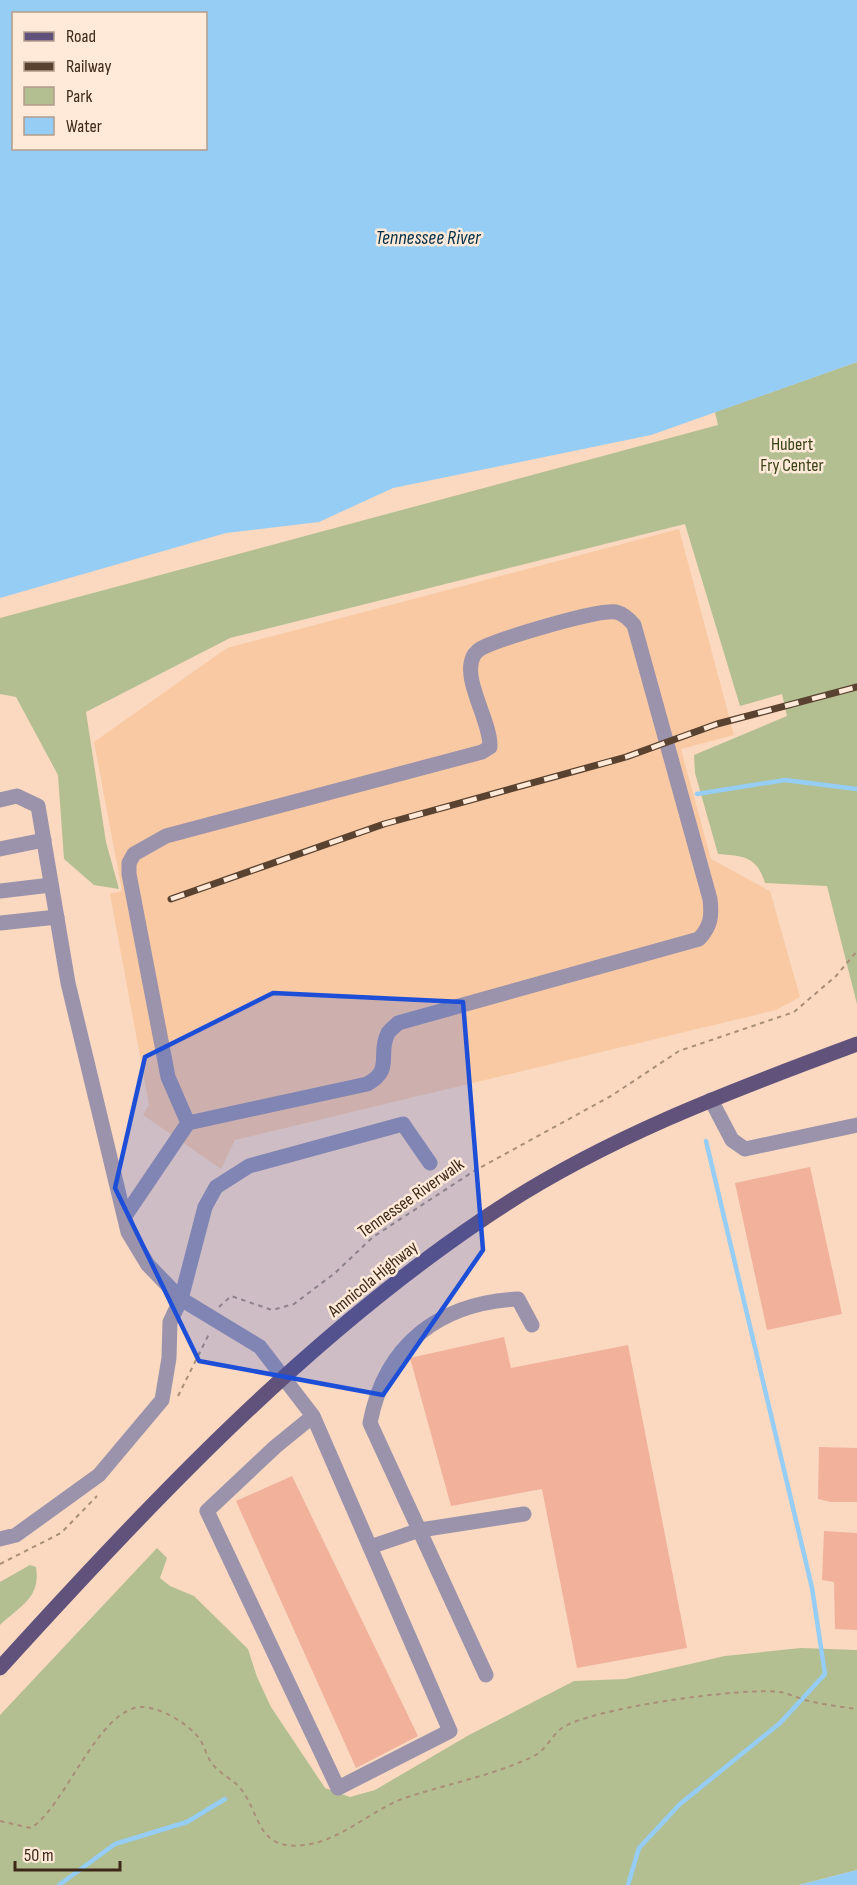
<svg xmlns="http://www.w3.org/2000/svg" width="857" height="1885" font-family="'Sofia Sans Condensed',sans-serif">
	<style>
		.built { fill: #f9c9a3 }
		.green { fill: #b3bf91 }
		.water { fill: #95cdf5; fill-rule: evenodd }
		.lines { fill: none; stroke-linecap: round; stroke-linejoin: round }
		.stream { stroke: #95cdf5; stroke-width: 4.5 }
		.building { fill: #f1b19b }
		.path { stroke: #a98e78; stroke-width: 2; stroke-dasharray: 4.5 4.5; stroke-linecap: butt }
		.minor { stroke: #9a93ab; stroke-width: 15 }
		.major { stroke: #61527c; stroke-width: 15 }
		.rail-casing { stroke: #594230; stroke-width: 7 }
		.rail { stroke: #ffe9d8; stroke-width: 4.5; stroke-dasharray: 14; stroke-linecap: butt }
		.marked { fill: #1d4ed8; fill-opacity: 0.2; stroke: #1d4ed8; stroke-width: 4.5; stroke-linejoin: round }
		.labels { text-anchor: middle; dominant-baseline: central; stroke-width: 5; stroke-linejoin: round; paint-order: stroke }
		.park-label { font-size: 18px; fill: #394216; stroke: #ffe9d8 }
		.street-label { font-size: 18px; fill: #3e2918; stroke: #ffe9d8 }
		.water-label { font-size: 20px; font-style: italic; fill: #002f49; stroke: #ffe9d8 }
	</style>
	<rect width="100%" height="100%" fill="#fad9c0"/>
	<!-- built -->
	<path class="built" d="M679 529 734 735 681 749 711 859 770 891 800 997 776 1010 235 1140 221 1169 143 1115 149 1105 110 894 122 891 94 742 227 648Z"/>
	<!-- green -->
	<g class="green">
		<path d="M857 362V1004L827 886 765 883C757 856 743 856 718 854L695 773 694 755 787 716 782 694 740 706 685 524 230 638 86 712 106 842 119 889 94 885 64 859 58 775 16 697 0 694V618L718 425 715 412Z"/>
		<path d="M157 1548 167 1558 160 1578 170 1586 194 1596 248 1649 257 1677 271 1707 325 1788 350 1797 375 1790 469 1735 574 1681 625 1679 725 1656 801 1648 857 1650V1870L799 1885H0V1715Z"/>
		<path d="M30 1565 36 1567C41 1598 20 1606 0 1625V1582Z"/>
	</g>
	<!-- water -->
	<g class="water">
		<path d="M0 0H857V362L651 435 393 488 319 522 226 533 0 598ZM14 14H206V148H14Z"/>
		<path d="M857 1870V1885H799Z"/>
	</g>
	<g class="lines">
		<!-- stream -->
		<g class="stream">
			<path d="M697 794 785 780 857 789"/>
			<path d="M59 1885 115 1844 187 1822 225 1799"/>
			<path d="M628 1885 639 1848 680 1804 780 1723 825 1674 812 1588 706 1141"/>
		</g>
	</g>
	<!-- building -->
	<g class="building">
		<path d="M810 1167 842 1314 767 1330 735 1183Z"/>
		<path d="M504 1337 511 1368 628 1345 687 1648 577 1668 542 1489 451 1506 410 1358Z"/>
		<path d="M819 1447 857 1448V1502H831L818 1499Z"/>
		<path d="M292 1476 418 1736 356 1768 236 1501Z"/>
		<path d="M824 1531 857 1533V1630L835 1629 834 1582 822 1580Z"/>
	</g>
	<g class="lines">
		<!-- path -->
		<g class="path">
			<path d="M219 1307 231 1296 272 1310 294 1304 335 1273 373 1237 474 1171 611 1096 679 1051 794 1012 836 976 857 951"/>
			<path d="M178 1396 210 1332"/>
			<path d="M0 1564 61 1533 97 1496"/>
			<path d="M0 1821 31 1828C66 1806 98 1708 142 1707 161 1707 191 1725 201 1741 206 1750 207 1759 215 1767 222 1775 234 1780 241 1789 261 1815 257 1851 304 1845 340 1841 369 1812 402 1799 445 1784 493 1776 534 1756 546 1750 551 1736 562 1728 591 1708 743 1687 780 1692 791 1694 802 1700 813 1702 827 1705 842 1707 857 1709"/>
		</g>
		<!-- minor -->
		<g class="minor">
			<path d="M0 800 17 796 38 806 68 983 128 1232 148 1265 181 1299 260 1347 313 1416 450 1731 338 1788 207 1511 275 1447 313 1416"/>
			<path d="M0 849 44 840"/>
			<path d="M0 891 51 885"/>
			<path d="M0 923 57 917"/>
			<path d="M711 1100 732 1140 745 1149 857 1125"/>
			<path d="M125 1216 188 1123 367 1084C394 1070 377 1054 388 1033 390 1030 395 1026 398 1023L699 939C711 926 712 916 710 899L634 625C629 619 624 614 616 612 597 609 507 637 486 646 481 648 475 652 473 657 462 680 491 721 490 747L482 752 166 836 134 854 129 863V874L168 1077 188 1123"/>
			<path d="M0 1539 16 1535 99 1475 162 1400 169 1358 170 1322 181 1299 205 1207 216 1187 249 1166 403 1124 430 1163"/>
			<path d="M370 1547 420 1530 524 1514"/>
			<path d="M486 1675 370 1423C385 1344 440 1303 518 1299L532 1325"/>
		</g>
		<!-- major -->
		<path class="major" d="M0 1668C146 1507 304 1339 486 1217 599 1140 730 1091 857 1044"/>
		<defs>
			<path id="rail" d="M171 899 384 824 626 757 717 724 857 687"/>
		</defs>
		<!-- rail casing -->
		<use href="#rail" class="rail-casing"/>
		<!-- rail -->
		<use href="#rail" class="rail"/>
	</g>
	<!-- marked area -->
	<path class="marked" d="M273 993 463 1002 483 1250 383 1395 199 1361 115 1188 145 1057Z"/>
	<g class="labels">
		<!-- park labels -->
		<g class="park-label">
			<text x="792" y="444">Hubert<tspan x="792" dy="21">Fry Center</tspan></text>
		</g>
		<!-- street labels -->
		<g class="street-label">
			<text transform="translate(411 1198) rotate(-35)">Tennessee Riverwalk</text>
			<text transform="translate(373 1279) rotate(-39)">Amnicola Highway</text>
		</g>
		<!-- water labels -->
		<g class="water-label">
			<text x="428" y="238">Tennessee River</text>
		</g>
	</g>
	<!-- legend -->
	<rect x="12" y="12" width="195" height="138" fill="#ffe9d8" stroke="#b29c8b" stroke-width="1.5"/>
	<rect x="24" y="32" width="30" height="9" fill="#61527c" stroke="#b29c8b" stroke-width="1.5"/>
	<text x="66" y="42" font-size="18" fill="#3e2918">Road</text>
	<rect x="24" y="62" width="30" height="9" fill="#594230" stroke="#b29c8b" stroke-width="1.5"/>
	<text x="66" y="72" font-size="18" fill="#3e2918">Railway</text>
	<rect x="24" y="87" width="30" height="18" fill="#b3bf91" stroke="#b29c8b" stroke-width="1.5"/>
	<text x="66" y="102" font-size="18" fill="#3e2918">Park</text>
	<rect x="24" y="117" width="30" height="18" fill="#95cdf5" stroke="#b29c8b" stroke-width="1.5"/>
	<text x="66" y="132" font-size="18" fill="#3e2918">Water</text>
	<!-- scale -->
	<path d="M15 1861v9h105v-9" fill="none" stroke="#3e2918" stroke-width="3"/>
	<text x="24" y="1861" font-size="18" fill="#3e2918" stroke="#ffe9d8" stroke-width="4.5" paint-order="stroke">50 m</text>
</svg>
